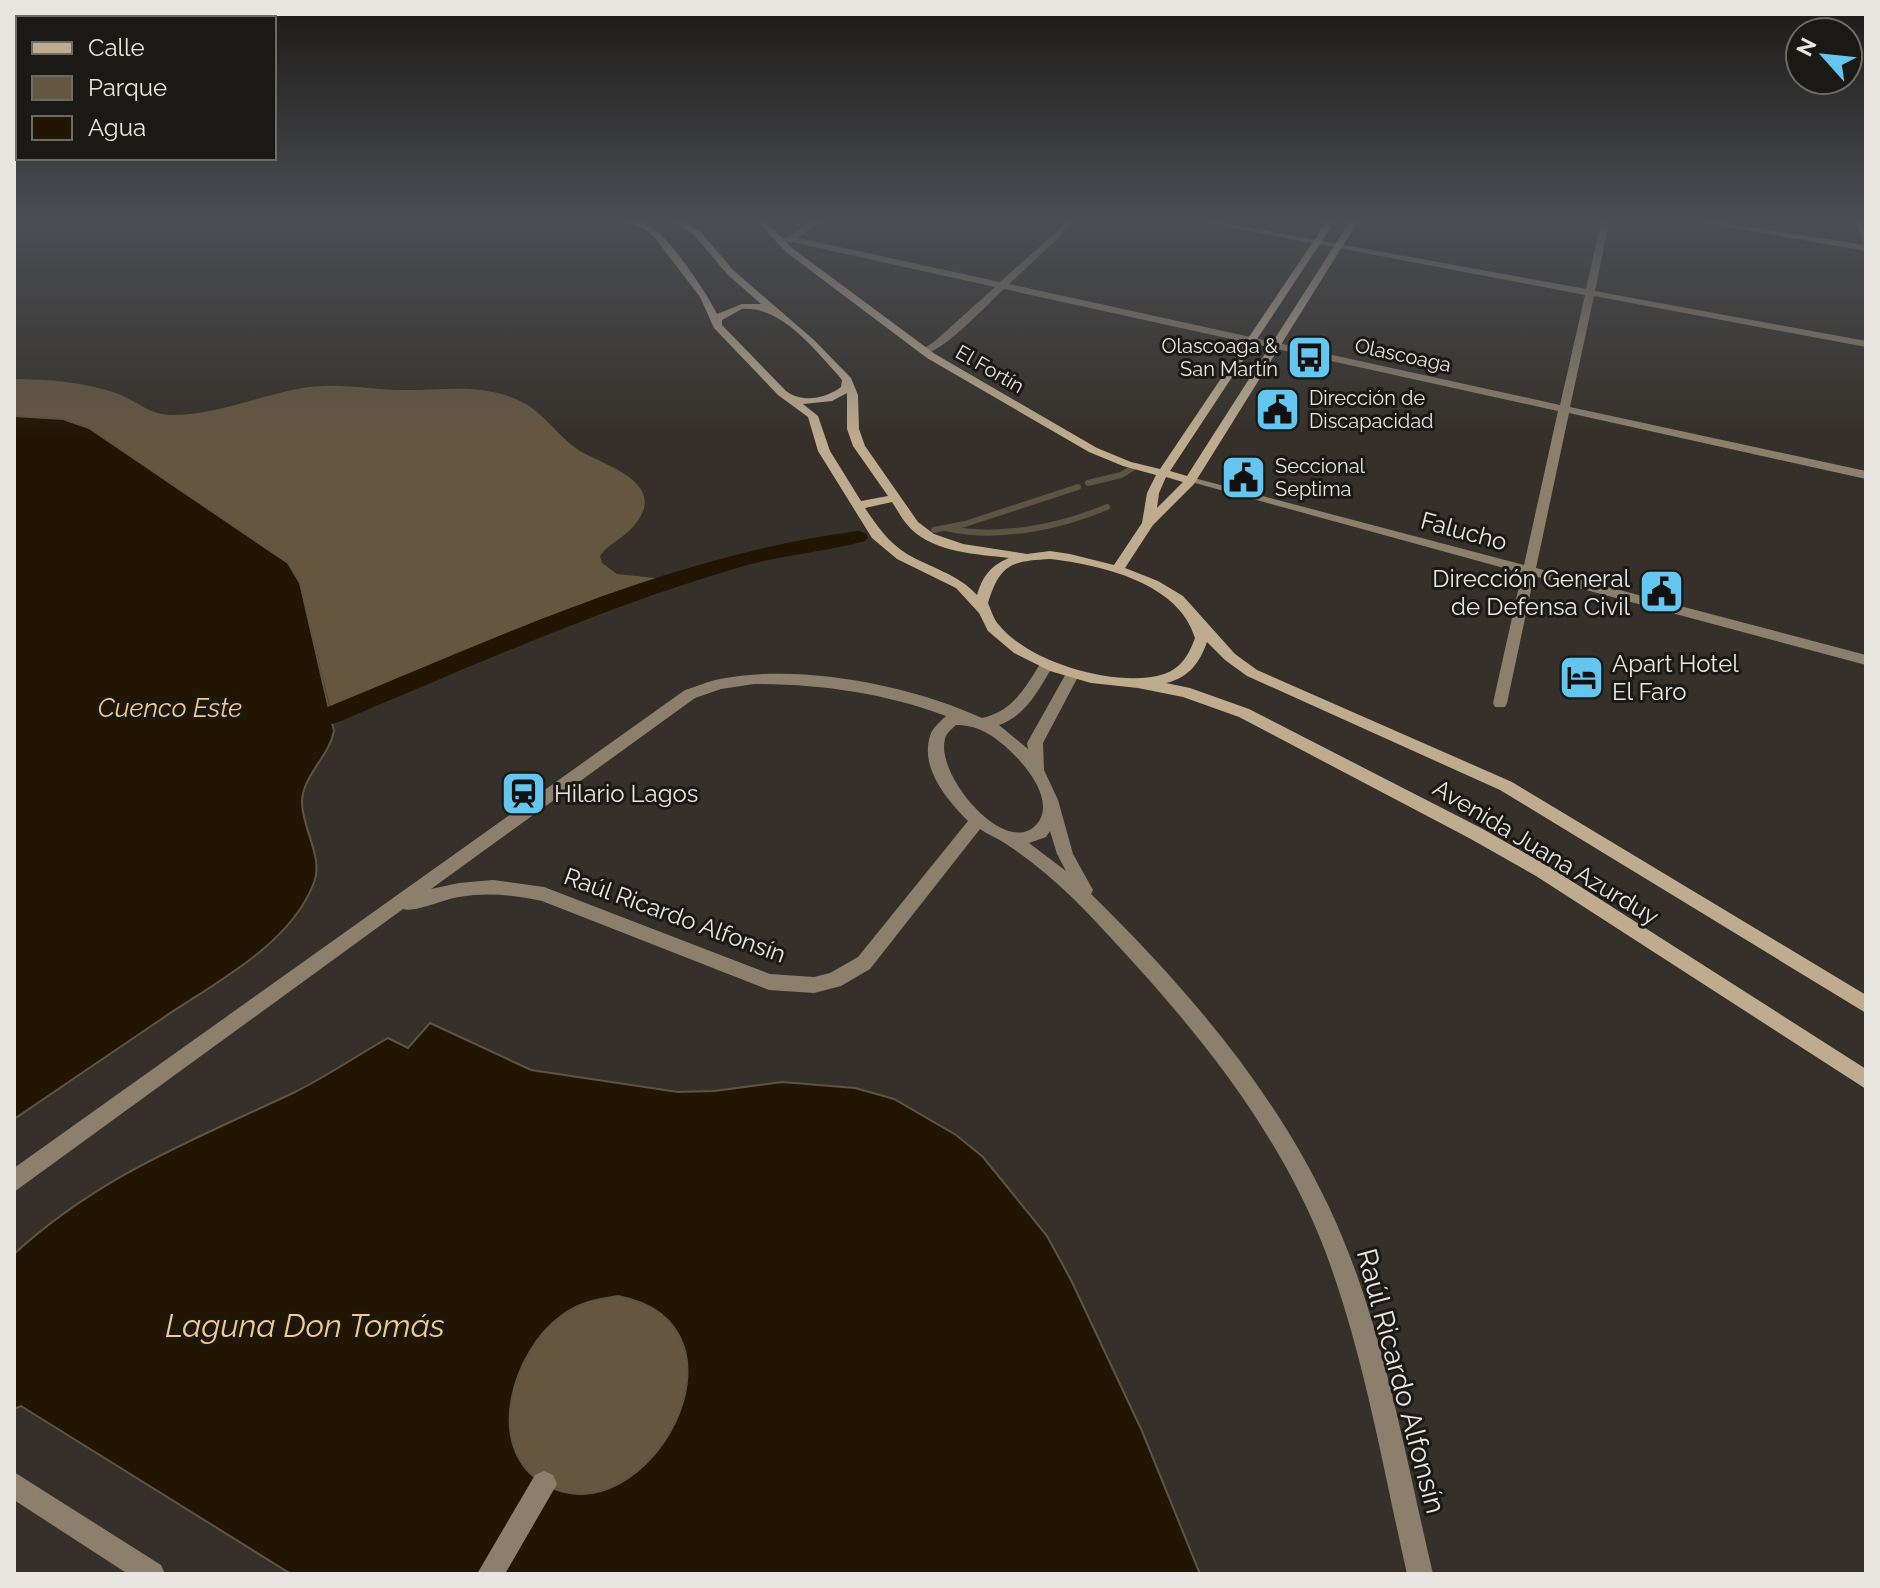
<svg xmlns="http://www.w3.org/2000/svg" width="1880" height="1588" font-family="Raleway,sans-serif">
	<style>
		.green { fill: #65563f }
		.water { fill: #221501; stroke: #5e5444; stroke-width: 2; fill-rule: evenodd }
		.lines { fill: none; stroke-linecap: round; stroke-linejoin: round }
		.stream { stroke: #5e5444; stroke-width: 6 }
		.canal { fill: #221501; fill-rule: evenodd }
		.street { fill: #8c806d; fill-rule: evenodd }
		.secondary { fill: #bfac8f; fill-rule: evenodd }
		.labels { text-anchor: middle; dominant-baseline: central; stroke-width: 6; stroke-linejoin: round; paint-order: stroke }
		.far-poi-label { font-size: 20px; fill: #e9e6e1; stroke: #1b1916; text-anchor: start }
		.far-street-label { font-size: 20px; fill: #e9e6e1; stroke: #1b1916 }
		.street-label { font-size: 24px; fill: #e9e6e1; stroke: #1b1916 }
		.poi-label { font-size: 24px; fill: #e9e6e1; stroke: #1b1916; text-anchor: start }
		.water-label { font-size: 26px; font-style: italic; fill: #f5ca87; stroke: #1b1916 }
		.near-street-label { font-size: 28px; fill: #e9e6e1; stroke: #1b1916 }
		.near-water-label { font-size: 32px; font-style: italic; fill: #f5ca87; stroke: #1b1916 }
	</style>
	<rect width="100%" height="100%" fill="#353029"/>
	<!-- green -->
	<g class="green">
		<path d="M14 379C50 379 82 382 116 393 136 400 149 415 172 415 214 415 256 397 297 389 334 381 369 390 406 390 445 390 483 383 520 401 544 412 558 437 580 451 608 467 672 484 632 528 622 539 608 544 600 556L602 563 617 574 675 580 530 633 332 715 300 583 288 563 89 428 63 419 14 416Z"/>
		<path d="M618 1296C767 1325 645 1543 544 1484 482 1447 514 1350 561 1316 578 1303 597 1299 618 1296Z"/>
	</g>
	<!-- water -->
	<g class="water">
		<path d="M14 416 63 419 89 428 288 563 300 583 334 731C329 757 302 776 302 802 302 830 325 858 313 885 288 947 212 984 160 1020 111 1053 63 1086 14 1119Z"/>
		<path d="M430 1023 531 1070 678 1092 714 1091 782 1082 855 1088 894 1099 956 1135 983 1157 1047 1236 1071 1280 1142 1431 1200 1574H291L21 1406 14 1409V1254C99 1176 191 1141 293 1093 326 1077 356 1056 388 1038L408 1048ZM618 1296C767 1325 645 1543 544 1484 482 1447 514 1350 561 1316 578 1303 597 1299 618 1296Z"/>
	</g>
	<g class="lines">
		<!-- stream -->
		<g class="stream">
			<path d="M1088 483 1121 475 1136 466"/>
			<path d="M946 528C997 540 1060 527 1107 507"/>
			<path d="M934 530 965 524 1078 487"/>
		</g>
		<!-- canal -->
		<path class="canal" d="M858 531 865 533 868 537 865 541C824 552 781 555 740 567 603 607 472 666 341 721L332 724 323 721 320 715 323 709C496 638 672 555 858 531Z"/>
		<!-- street -->
		<g class="street">
			<path d="M818 218H827L798 238 1000 282 1072 218H1080L1009 284 1560 405 1585 295 1181 218H1196L1586 289 1602 218H1610L1595 291 1866 341V347L1594 296 1570 407 1866 471V479L1569 413 1536 568 1866 655V665L1534 576 1507 703 1505 707H1495L1493 703 1522 573 1184 480 1190 476 1194 478 1524 565 1558 411 1004 289C987 304 942 355 921 354V350L934 342 995 287 792 242 784 243V239Z"/>
			<path d="M1676 218H1693L1866 245V251Z"/>
			<path d="M1857 218H1865L1866 244 1862 241Z"/>
			<path d="M1047 659 1054 664C1039 689 1027 715 999 725L1028 749 1027 743 1068 670H1078L1080 673 1043 743 1044 770 1058 800 1073 854 1093 890 1091 894C1184 985 1273 1088 1329 1207 1383 1322 1404 1451 1433 1574H1407C1383 1468 1365 1359 1327 1256 1284 1140 1205 1040 1122 950 1088 912 1050 872 1006 844 998 838 988 835 980 829L870 969 841 986 814 993 769 990 542 901C515 895 487 892 459 897 444 899 415 913 403 909L14 1192V1168L685 690C696 687 708 681 720 679 799 663 911 685 982 718 1014 711 1026 686 1042 661ZM754 684C820 684 884 693 946 716 941 721 932 728 930 736 920 768 947 800 968 821L858 957 830 973 814 977 770 974 544 887 493 880 459 883 431 889 695 698 721 689ZM956 725C967 725 975 727 985 732 1009 744 1062 797 1036 825 1005 858 935 775 945 739 946 733 952 729 956 725ZM1050 831 1057 854 1066 871 1029 843 1046 837Z"/>
			<path d="M544 1471 553 1475 557 1484 505 1574H477L535 1475Z"/>
			<path d="M14 1472 161 1565 165 1574H128L14 1500Z"/>
		</g>
		<!-- secondary -->
		<path class="secondary" d="M616 218C626 217 637 219 647 224 667 233 707 293 717 314L742 304H761L727 274 694 235 669 218H678L700 231 733 270 814 340 851 378 858 395 859 429 865 446 918 522 934 534 963 544 1027 554 1050 551 1070 554 1114 565 1142 523 1147 493 1156 475 1123 466 1089 452 927 358 786 252 754 218H762L792 248 935 354 1097 448 1131 462 1160 469 1329 218H1337L1170 471 1187 476 1352 218H1360L1194 484 1153 525 1125 568 1158 581 1183 596 1235 654 1257 670 1512 782 1866 995V1013L1500 790 1247 676 1225 660 1207 642C1200 662 1189 678 1166 683L1190 688 1249 709 1481 828 1548 866 1866 1069V1089L1536 876 1469 838 1239 717 1183 697 1138 688 1091 683 1050 671 1014 653 988 631 979 613 956 588 897 559 872 538 818 451 808 417 778 395 714 328 700 297 655 238 643 228ZM742 309C781 306 814 349 838 375L842 380 841 387C825 399 802 403 786 391L722 325V320ZM847 393V429L853 446 888 496 861 501 830 451 818 416 803 404 832 401ZM1166 477 1183 482 1157 508 1159 493ZM892 502C898 511 903 521 911 529 936 553 977 554 1009 558 990 566 983 576 977 595 958 574 931 568 907 554 888 542 877 526 865 508ZM1050 559C1102 565 1179 583 1195 638 1189 654 1182 668 1164 674 1119 689 1029 663 999 625 994 620 991 610 988 603 1000 565 1010 561 1050 559Z"/>
	</g>
	<!-- sky -->
	<linearGradient id="sky" x2="0" y2="1"><stop stop-color="#1d1a17"/><stop offset="0.5" stop-color="#4b4e54"/><stop offset="1" stop-color="#4b4e54" stop-opacity="0"/></linearGradient>
	<rect width="1880" height="440" fill="url(#sky)"/>
	<!-- icons -->
	<defs>
		<symbol id="bus-square" viewBox="-11 -11 22 22"><rect x="-9" y="-9" width="18" height="18" rx="4" fill="#64c5ee" stroke="#1b1916"/><path d="M-5-6H5V4H4V6H2V4H-2V6H-4V4H-5ZM-3.5-4V0h7V-4ZM-3.5 1.2v1.5H-2V1.2ZM2 1.2v1.5H3.5V1.2Z" fill="#111"/></symbol>
		<symbol id="civic-square" viewBox="-11 -11 22 22"><rect x="-9" y="-9" width="18" height="18" rx="4" fill="#64c5ee" stroke="#1b1916"/><path d="M-.6-6.5H3V-4.5H.6V-3L4-1V1h2V6H-6V1h2V-1L-.6-3ZM-1.2 2.5V6h2.4V2.5Z" fill="#111"/></symbol>
		<symbol id="hotel-square" viewBox="-11 -11 22 22"><rect x="-9" y="-9" width="18" height="18" rx="4" fill="#64c5ee" stroke="#1b1916"/><path d="M-6-4.5h1.5V1H6V5H4.5V3h-9V5H-6ZM-4 0a1.8 1.8 0 1 1 3.6 0ZM.5 0V-2.5h3Q6-2.5 6 0Z" fill="#111"/></symbol>
		<symbol id="station-square" viewBox="-11 -11 22 22"><rect x="-9" y="-9" width="18" height="18" rx="4" fill="#64c5ee" stroke="#1b1916"/><path d="M-3-6H3Q5-6 5-4V2Q5 4 3 4L4.5 6H3L1.5 4h-3L-3 6H-4.5L-3 4Q-5 4-5 2V-4Q-5-6-3-6ZM-3.5-4v3h7v-3ZM-3.5 1v1.5H-2V1ZM2 1v1.5H3.5V1Z" fill="#111"/></symbol>
	</defs>
	<g fill-rule="evenodd">
		<use href="#bus-square" x="1284" y="332" width="51" height="51"/>
		<use href="#civic-square" x="1252" y="384" width="51" height="51"/>
		<use href="#civic-square" x="1218" y="452" width="51" height="51"/>
		<use href="#civic-square" x="1636" y="566" width="51" height="51"/>
		<use href="#hotel-square" x="1556" y="652" width="51" height="51"/>
		<use href="#station-square" x="498" y="768" width="51" height="51"/>
	</g>
	<g class="labels">
		<!-- far-poi labels -->
		<g class="far-poi-label">
			<text x="1278" y="346" text-anchor="end">Olascoaga &amp;<tspan x="1278" dy="23">San Martín</tspan></text>
			<text x="1309" y="398">Dirección de<tspan x="1309" dy="23">Discapacidad</tspan></text>
			<text x="1275" y="466">Seccional<tspan x="1275" dy="23">Septima</tspan></text>
		</g>
		<!-- far-street labels -->
		<g class="far-street-label">
			<text transform="translate(1403 355) rotate(12)">Olascoaga</text>
			<text transform="translate(990 369) rotate(30)">El Fortín</text>
		</g>
		<!-- street labels -->
		<g class="street-label">
			<text transform="translate(1464 531) rotate(15)">Falucho</text>
			<text transform="translate(1546 852) rotate(31)">Avenida Juana Azurduy</text>
			<text transform="translate(675 915) rotate(20)">Raúl Ricardo Alfonsín</text>
		</g>
		<!-- poi labels -->
		<g class="poi-label">
			<text x="1630" y="578" text-anchor="end">Dirección General<tspan x="1630" dy="28">de Defensa Civil</tspan></text>
			<text x="1612" y="663">Apart Hotel<tspan x="1612" dy="28">El Faro</tspan></text>
			<text x="554" y="793">Hilario Lagos</text>
		</g>
		<!-- water labels -->
		<g class="water-label">
			<text x="170" y="708">Cuenco Este</text>
		</g>
		<!-- near-street labels -->
		<g class="near-street-label">
			<text transform="translate(1401 1381) rotate(75)">Raúl Ricardo Alfonsín</text>
		</g>
		<!-- near-water labels -->
		<g class="near-water-label">
			<text x="305" y="1325">Laguna Don Tomás</text>
		</g>
	</g>
	<!-- border -->
	<rect width="1880" height="1588" fill="none" stroke="#e9e6e1" stroke-width="32"/>
	<!-- legend -->
	<rect x="16" y="16" width="260" height="144" fill="#1b1916" stroke="#6d6b67" stroke-width="2"/>
	<rect x="32" y="42" width="40" height="12" fill="#bfac8f" stroke="#6d6b67" stroke-width="2"/>
	<text x="88" y="56" font-size="24" fill="#e9e6e1">Calle</text>
	<rect x="32" y="76" width="40" height="24" fill="#65563f" stroke="#6d6b67" stroke-width="2"/>
	<text x="88" y="96" font-size="24" fill="#e9e6e1">Parque</text>
	<rect x="32" y="116" width="40" height="24" fill="#221501" stroke="#6d6b67" stroke-width="2"/>
	<text x="88" y="136" font-size="24" fill="#e9e6e1">Agua</text>
	<!-- north arrow -->
	<g transform="translate(1824 56) rotate(297)"><circle r="38" fill="#1b1916" stroke="#6d6b67" stroke-width="2"/>
	<path d="M0-6L14 30L0 20L-14 30Z" fill="#64c5ee"/>
	<text y="-12" font-size="22" font-weight="bold" text-anchor="middle" fill="#e9e6e1">N</text>
	</g>
</svg>
